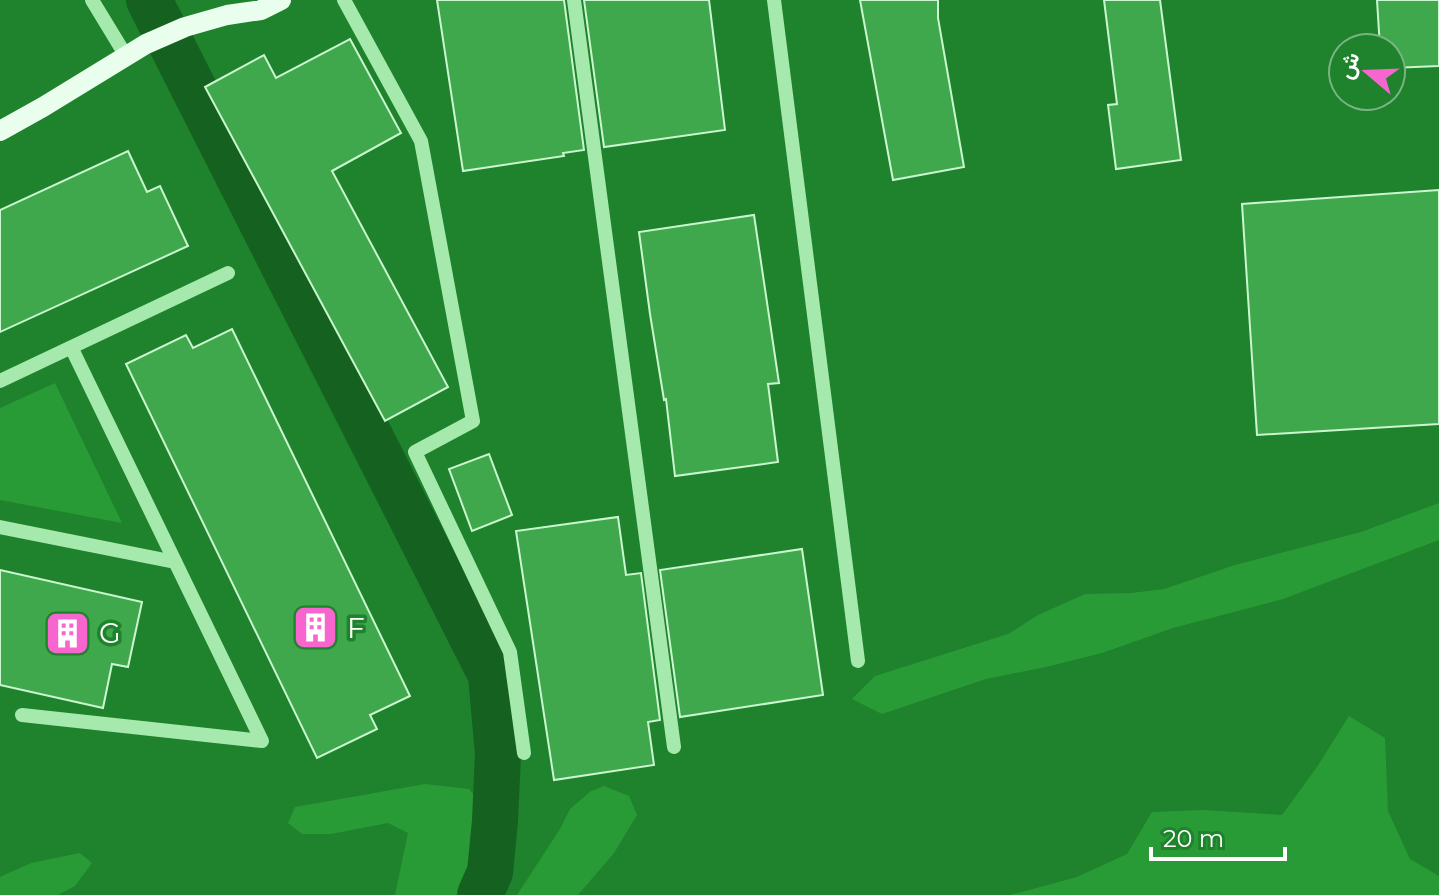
<svg xmlns="http://www.w3.org/2000/svg" width="1439" height="895" font-family="Montserrat,Vazirmatn,sans-serif">
	<style>
		.green { fill: #299b36 }
		.lines { fill: none; stroke-linecap: round; stroke-linejoin: round }
		.canal { stroke: #15611f; stroke-width: 46 }
		.building { fill: #40a84c; stroke: #caf7cf; stroke-width: 2 }
		.minor { stroke: #a6e9ad; stroke-width: 14 }
		.major { stroke: #e9feec; stroke-width: 20 }
		.labels { text-anchor: middle; dominant-baseline: central; stroke-width: 7; stroke-linejoin: round; paint-order: stroke }
		.poi-label { font-size: 28px; fill: #fff; stroke: #1f822c; text-anchor: start }
	</style>
	<rect width="100%" height="100%" fill="#1f822c"/>
	<!-- green -->
	<g class="green">
		<path d="M55 383 122 523 0 500V408Z"/>
		<path d="M1439 503V540L1283 599 1173 628 1102 653 1046 667 986 679 882 714 852 699 875 676 1008 634 1038 615 1085 594 1131 593 1164 589 1235 565 1361 532Z"/>
		<path d="M1349 716 1385 738 1388 811 1410 859 1439 876V895H1010L1077 877 1127 854 1152 812 1203 810 1282 815 1317 767Z"/>
		<path d="M425 784 469 789 481 803C479 836 474 865 459 895H395L408 833 388 823 331 834H302L288 823 295 807Z"/>
		<path d="M604 786 629 796 637 815 614 853 578 895H517L560 829 570 809 591 791Z"/>
		<path d="M80 853 92 863 75 886 58 895H0V877L31 863Z"/>
	</g>
	<g class="lines">
		<!-- canal -->
		<path class="canal" d="M149 0 491 675 498 754 495 821 490 872 480 895"/>
	</g>
	<!-- building -->
	<g class="building">
		<path d="M437 0H564L584 150 563 153 564 156 463 171Z"/>
		<path d="M584 0H709L725 130 604 147Z"/>
		<path d="M860 0H938V18L964 167 893 180Z"/>
		<path d="M1104 0H1160L1181 160 1116 169 1108 105 1117 104Z"/>
		<path d="M1377 0H1439V66L1391 68V48H1380Z"/>
		<path d="M350 39 401 133 332 171 448 387 385 421 205 87 264 55 276 78Z"/>
		<path d="M128 151 147 192 160 186 188 246 0 332V210Z"/>
		<path d="M1439 190V424L1257 435 1242 204Z"/>
		<path d="M754 215 779 383 768 384 778 462 675 476 666 399 664 400 650 314 639 232Z"/>
		<path d="M232 329 410 696 370 715 377 729 317 758 126 364 186 335 193 348Z"/>
		<path d="M489 454 512 515 472 531 449 469Z"/>
		<path d="M618 517 626 575 641 573 660 720 648 722 654 765 554 780 516 531Z"/>
		<path d="M802 549 823 695 680 717 660 570Z"/>
		<path d="M0 570 142 602 128 667 112 664 103 708 0 685Z"/>
	</g>
	<g class="lines">
		<!-- minor -->
		<g class="minor">
			<path d="M92 0 126 56"/>
			<path d="M344 0 421 141 473 421 415 452 510 652 524 753"/>
			<path d="M574 0 674 747"/>
			<path d="M774 0 858 661"/>
			<path d="M0 381 228 273"/>
			<path d="M0 527 175 562"/>
			<path d="M22 715 262 741 72 349"/>
		</g>
		<!-- major -->
		<path class="major" d="M0 131 43 107 146 44 185 27 227 15 261 10 281 0"/>
	</g>
	<!-- icons -->
	<defs>
		<symbol id="building-square" viewBox="-11 -11 22 22"><rect x="-9" y="-9" width="18" height="18" rx="4" fill="#f766cf" stroke="#1f822c"/><path d="M-4-6H4V6H1V3H-1V6H-4ZM-2.5-4.3h1.7v1.8h-1.7ZM.8-4.3h1.7v1.8H.8ZM-2.5-1h1.7V.8h-1.7ZM.8-1h1.7V.8H.8Z" fill="#fff"/></symbol>
	</defs>
	<g fill-rule="evenodd">
		<use href="#building-square" x="290" y="602" width="51" height="51"/>
		<use href="#building-square" x="42" y="608" width="51" height="51"/>
	</g>
	<g class="labels">
		<!-- poi labels -->
		<g class="poi-label">
			<text x="347" y="628">F</text>
			<text x="99" y="633">G</text>
		</g>
	</g>
	<!-- north arrow -->
	<g transform="translate(1367 72) rotate(289)"><circle r="38" fill="#1f822c" stroke="#79b480" stroke-width="2"/>
	<path d="M0-6L14 30L0 20L-14 30Z" fill="#f766cf"/>
	<text y="-12" font-size="22" font-weight="bold" text-anchor="middle" fill="#ffffff">ش</text>
	</g>
	<!-- scale -->
	<path d="M1151 847v12h134v-12" fill="none" stroke="#ffffff" stroke-width="4"/>
	<text x="1163" y="847" font-size="24" fill="#ffffff" stroke="#1f822c" stroke-width="6" paint-order="stroke">20 m</text>
</svg>
